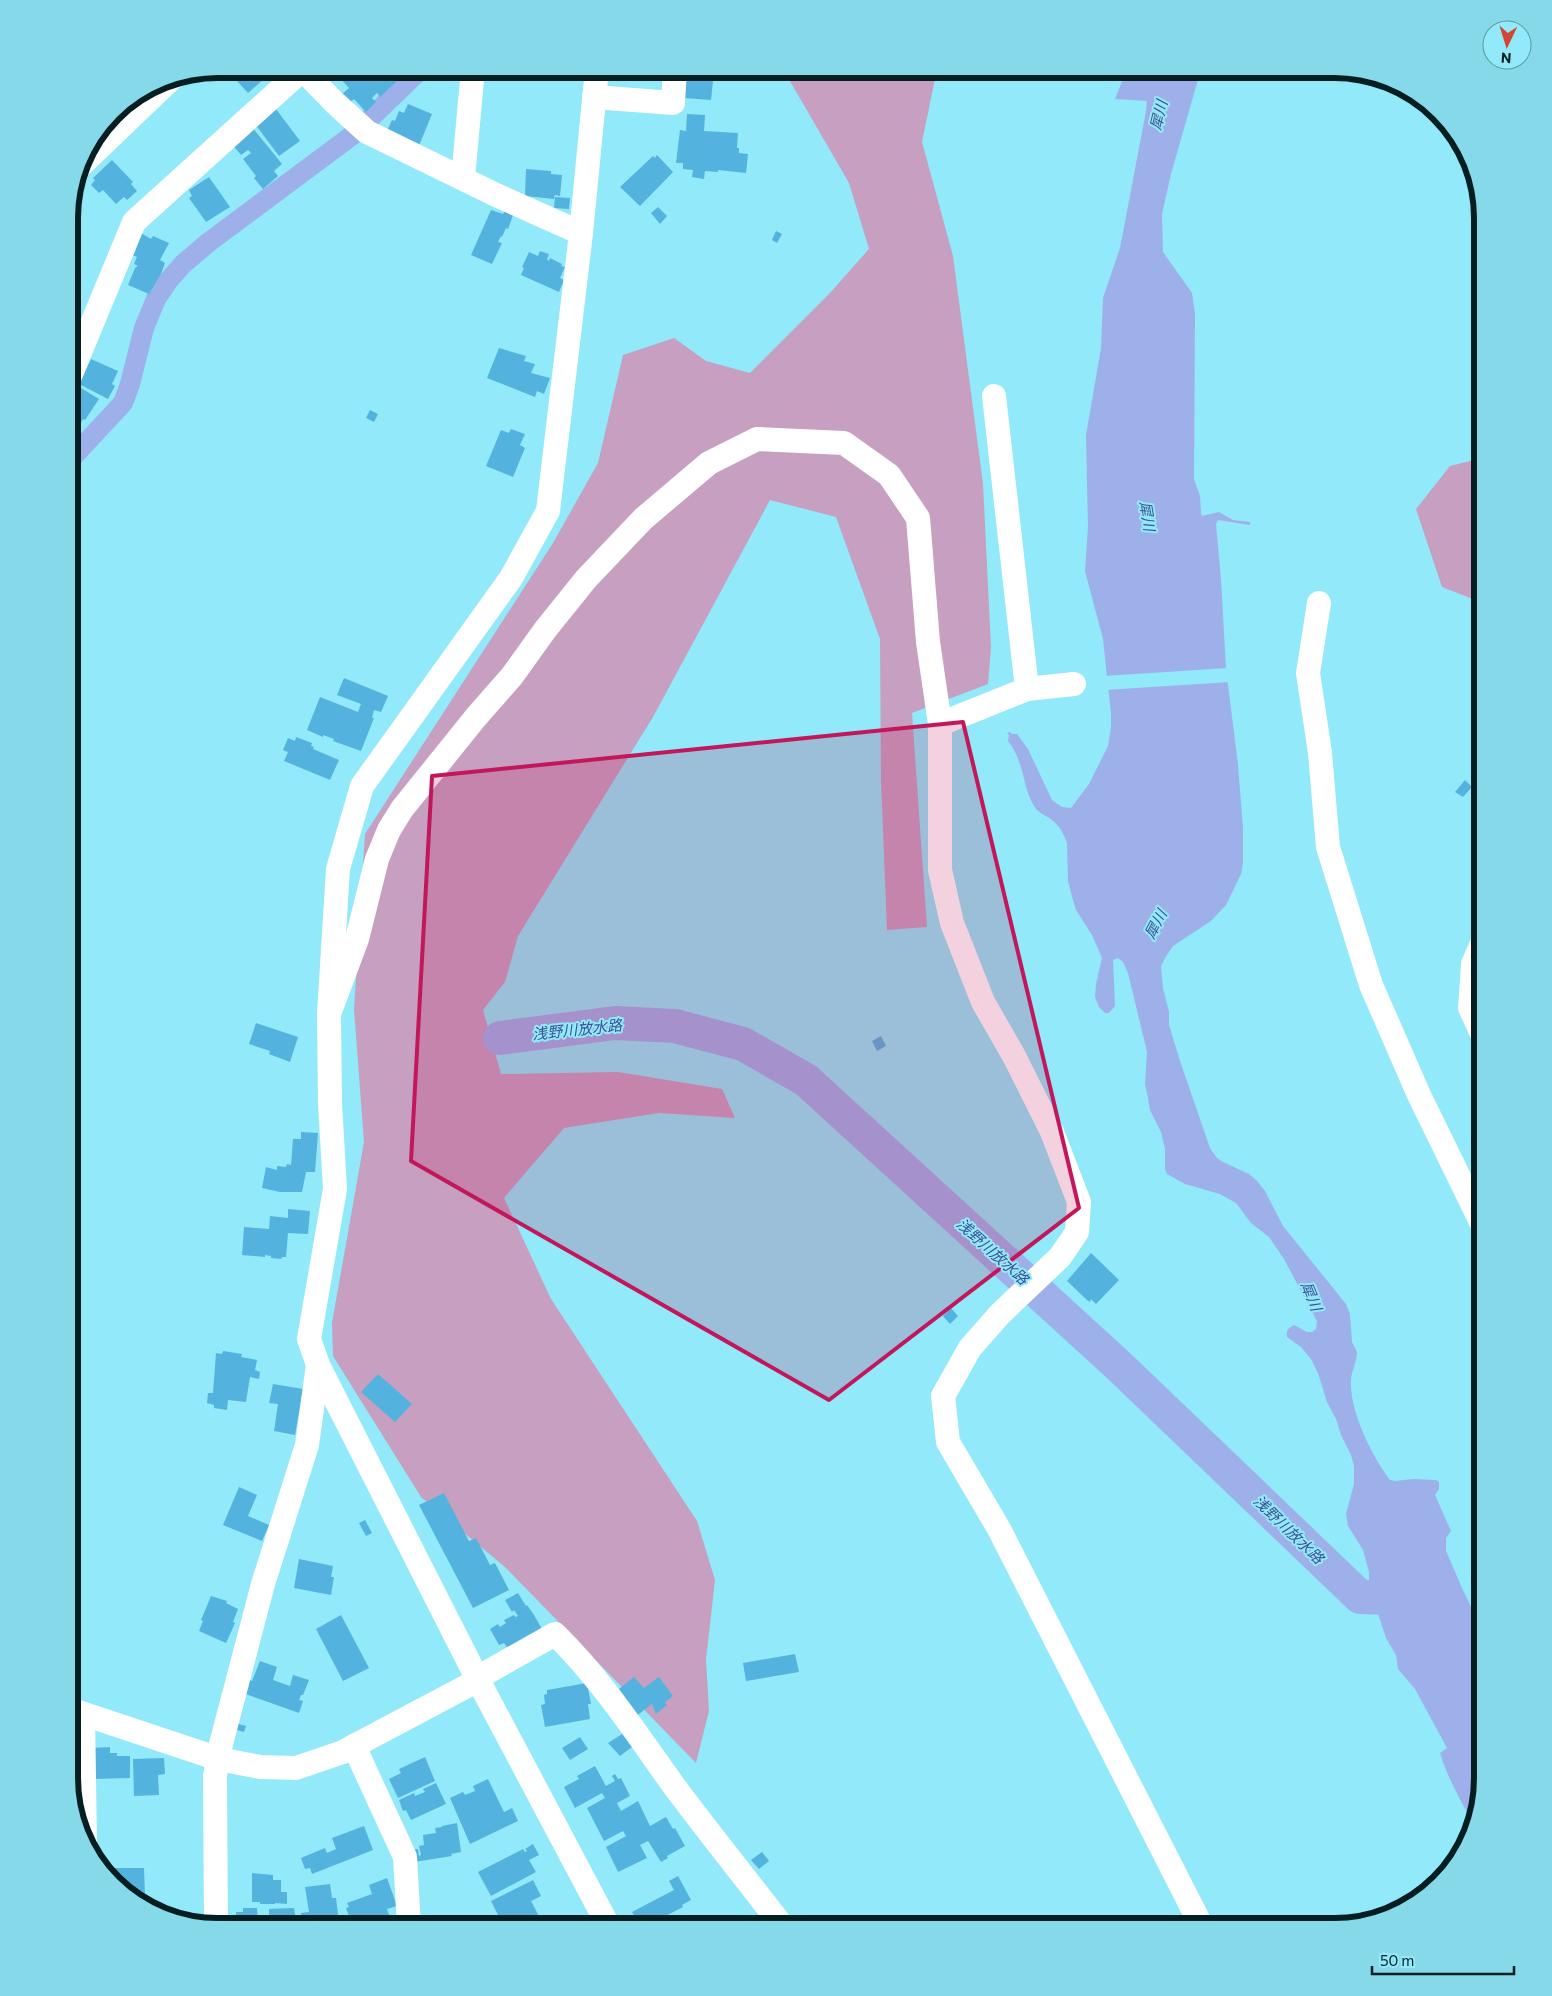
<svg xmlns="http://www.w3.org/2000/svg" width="1552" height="1996" font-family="Commissioner,'Noto Sans JP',sans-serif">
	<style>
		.green { fill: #c69fc1 }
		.water { fill: #9eb0e9 }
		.pier { fill: #91e9f9 }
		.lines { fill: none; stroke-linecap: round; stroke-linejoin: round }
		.canal { stroke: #9eb0e9; stroke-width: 20 }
		.river { stroke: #9eb0e9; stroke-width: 34 }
		.building { fill: #54b3de }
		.minor { stroke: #fff; stroke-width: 24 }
		.marked { fill: #c2185b; fill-opacity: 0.2; stroke: #c2185b; stroke-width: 4; stroke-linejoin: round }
		.labels { text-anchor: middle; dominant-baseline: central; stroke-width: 4; stroke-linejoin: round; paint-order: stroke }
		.water-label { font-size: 15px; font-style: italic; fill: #3e4f94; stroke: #91e9f9 }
		.rim { fill: none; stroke: #041e22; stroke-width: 6 }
	</style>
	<rect width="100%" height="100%" fill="#91e9f9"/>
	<!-- green -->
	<g class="green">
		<path d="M783 69H937L922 142 953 256 983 484 991 647 988 684 912 713 927 927 887 930 881 781 880 639 836 517 770 500 653 717 518 936 505 982 483 1010 501 1074 618 1072 722 1089 735 1118 659 1113 564 1128 504 1198 551 1299 697 1521 715 1580 706 1660 709 1711 696 1763 505 1567 421 1497 333 1356 332 1323 364 1142 354 1009 365 834 553 543 598 463 623 355 674 338 706 361 750 373 830 293 869 249 849 183Z"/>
		<path d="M1483 458V603L1442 587 1416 509 1450 466Z"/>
	</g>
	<!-- water -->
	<path class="water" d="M1127 69H1201L1171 174 1162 214 1163 252 1192 293 1195 314 1194 479 1200 496 1201 514 1202 516 1219 512 1233 520 1250 522V525L1218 520 1216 524 1221 579 1226 669 1238 765 1243 828V863L1241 874 1226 905 1211 921 1173 946 1165 958 1161 966 1163 988 1169 1012V1025L1180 1061 1210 1148 1217 1158 1223 1162 1249 1174 1258 1182 1265 1191 1283 1226 1346 1304 1350 1314 1352 1342 1357 1352C1357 1361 1352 1370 1351 1379 1349 1410 1371 1455 1390 1480L1395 1481 1413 1479 1436 1480 1439 1482V1489L1435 1495 1451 1531 1446 1538V1551L1462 1588 1474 1613 1483 1626V1779L1472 1821C1460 1800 1447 1776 1440 1753L1447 1748 1415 1689 1398 1669 1396 1655 1386 1638 1376 1607 1369 1582V1572L1363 1550 1348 1526 1346 1514 1354 1484V1466L1351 1455 1341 1435 1336 1419 1327 1402 1318 1373 1311 1359 1301 1347 1287 1337C1286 1331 1288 1328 1294 1325L1307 1332H1312L1316 1329 1317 1321 1284 1259 1269 1237 1251 1223 1236 1203 1220 1194 1185 1184 1167 1174 1165 1169V1149L1161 1132 1150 1110 1148 1098 1145 1084 1147 1052 1128 973 1123 962 1118 958 1113 960 1115 1006 1109 1013H1105L1099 1007 1095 997 1096 984 1102 958 1092 935 1076 910 1073 900 1068 881 1067 843C1064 835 1060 826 1052 820 1046 815 1039 814 1034 806 1022 786 1025 763 1008 741L1009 735 1007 733 1010 732 1012 734H1017L1028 749 1052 800 1062 807 1071 808 1089 784 1108 746 1111 727V714L1103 639 1085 571 1088 527 1086 435 1101 348 1103 298 1120 248 1146 111 1147 101 1115 99Z"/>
	<!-- pier -->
	<path class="pier" d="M1228 668 1230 682 1105 690 1104 676Z"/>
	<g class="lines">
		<!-- canal -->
		<g class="canal">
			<path d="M364 124 421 69"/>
			<path d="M69 461 123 403 130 384 144 328 156 299 168 281 183 264 209 242 354 134"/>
		</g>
		<!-- river -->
		<path class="river" d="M500 1038 615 1023 675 1026 743 1044 806 1080 1119 1366 1360 1597 1419 1599"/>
	</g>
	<!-- building -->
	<g class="building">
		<path d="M226 69H257L265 78 248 93Z"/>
		<path d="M336 69H358L361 72 364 69H385L396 82 380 97 377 93 372 98 376 102 366 112 354 99 350 102 342 94 349 88 336 74 339 72Z"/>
		<path d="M680 69 714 71 711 100 684 98Z"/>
		<path d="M408 104 432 114 418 148 387 131 392 120 395 121 399 111 404 113Z"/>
		<path d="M276 109 300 141 279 156 255 124Z"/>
		<path d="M687 114 705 115 704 131 738 133 737 148H739V153L748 154 746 173 718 170V172L705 171 704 179 692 177 693 170 683 169V163H676L680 130 686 131Z"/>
		<path d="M252 127 282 164 274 171 278 176 263 189 254 178 256 176 243 159 251 153 248 150 241 155 232 144Z"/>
		<path d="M657 155 673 172 640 206 620 187 653 156 655 158Z"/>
		<path d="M112 160 133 182 131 184 137 191 127 200 124 197 116 204 103 190 99 193 91 185 95 180 93 178Z"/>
		<path d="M526 169 551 171V174L562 175 560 196 555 195V194L554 199 525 196Z"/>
		<path d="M209 177 230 207 206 222 189 198 192 196 189 190Z"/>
		<path d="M555 197 570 198 569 209 554 208Z"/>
		<path d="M507 207 515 210 508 229 506 228 502 237 501 236 498 242 502 243 492 264 471 255 491 210 503 214Z"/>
		<path d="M658 207 667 216 660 224 651 213Z"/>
		<path d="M776 231 782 234 777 243 772 240Z"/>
		<path d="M139 232 151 239 153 236 169 243 160 260 165 263 161 274 149 294 128 285 135 268 138 266 134 264 137 257 133 255 136 250 132 247Z"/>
		<path d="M69 251 77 256 71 267 74 269 69 276Z"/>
		<path d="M540 251 549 254 547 259 549 261 550 258 562 264 561 266 565 267 560 278 564 280 559 292 521 275 524 268 522 267 529 252 538 256Z"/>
		<path d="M499 348 526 356 524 361 535 364 531 373 550 378 544 394 537 391 535 397 487 378Z"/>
		<path d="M91 359 118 371 112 384 115 386 108 399 79 384Z"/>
		<path d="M81 388 99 399 85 420 83 419 78 428 79 429 69 444V406Z"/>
		<path d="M370 410 378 414 374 422 366 418Z"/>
		<path d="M511 429 525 434 520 445 525 448 513 477 486 466 501 430 509 433Z"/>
		<path d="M344 678 388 696 381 712 374 710 372 718H374L361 751 333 741 334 739 323 735V737L307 730 320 697 358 712 361 704 337 695Z"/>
		<path d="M296 737 312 743 311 746 314 747 313 749 339 760 330 780 284 761 288 752 283 750 288 738 295 741Z"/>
		<path d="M1465 780 1472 787 1463 797 1455 792Z"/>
		<path d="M256 1023 298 1037 290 1062 269 1054 270 1051 249 1044Z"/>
		<path d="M881 1036 886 1046 877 1051 872 1041Z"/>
		<path d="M301 1132 318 1133 315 1172H306L302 1192H280L262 1188 266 1167 277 1170V1166L286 1167 287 1164 291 1165 293 1139H301Z"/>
		<path d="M288 1209 310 1211 308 1234 288 1233 286 1257H282L281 1259 271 1258V1256L265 1255V1257L242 1255 244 1227 269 1229 270 1216 288 1218Z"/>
		<path d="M1091 1253 1119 1280 1096 1304 1091 1299 1090 1302 1087 1300 1067 1281Z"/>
		<path d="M951 1308 958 1316 950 1324 943 1316Z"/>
		<path d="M223 1351 242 1354 241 1357 257 1360 255 1370 260 1372 259 1379 250 1377 246 1402 228 1400 227 1410 214 1408V1405L207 1403 208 1393H213L216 1353 222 1354Z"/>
		<path d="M378 1374 412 1404 395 1422 361 1392Z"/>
		<path d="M273 1384 303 1389 295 1435 274 1431 278 1404 269 1403Z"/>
		<path d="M239 1487 257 1495 248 1516 269 1525 262 1541 223 1525Z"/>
		<path d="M444 1493 469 1541 476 1538 490 1565 495 1563 509 1590 473 1608 419 1505Z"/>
		<path d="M365 1520 372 1533 366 1536 359 1523Z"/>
		<path d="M299 1559 333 1566 331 1577H334L331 1595 294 1588Z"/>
		<path d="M518 1593 526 1606 527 1605 534 1615 542 1629 508 1649 504 1643 499 1645 490 1629 498 1624 500 1627 506 1623 504 1620 514 1615 515 1617 518 1616 514 1610 512 1612 505 1600Z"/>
		<path d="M211 1596 227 1601 226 1603 238 1609 233 1622 235 1623 226 1643 199 1631 203 1621 201 1620Z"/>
		<path d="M341 1615 369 1668 343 1681 316 1629Z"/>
		<path d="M795 1654 799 1672 746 1681 743 1663Z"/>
		<path d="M260 1661 277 1667 273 1680 290 1686 293 1675 309 1680 303 1695H301L299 1700 303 1701 299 1713 243 1693 248 1680 252 1681Z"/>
		<path d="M634 1677 644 1688 659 1677 673 1696 665 1702 667 1705 656 1714 652 1704 635 1717 615 1692Z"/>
		<path d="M587 1683 591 1704H588L590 1719 545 1727 541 1705 545 1704 544 1695 547 1694V1690Z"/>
		<path d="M235 1723 246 1726 244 1732 237 1730Z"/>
		<path d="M69 1728H71L72 1745H69Z"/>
		<path d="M627 1731 636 1744 620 1756 608 1743Z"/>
		<path d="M580 1737 588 1749 570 1760 562 1748Z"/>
		<path d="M110 1747V1753H117V1756H130V1778L93 1779 92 1748Z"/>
		<path d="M425 1757 435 1781 398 1798 389 1779 401 1773 399 1769Z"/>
		<path d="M164 1758 165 1774 158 1775 159 1795 134 1796 133 1759Z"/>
		<path d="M595 1766 606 1786 615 1781 612 1776 615 1774 618 1779 621 1778 630 1796 617 1803 621 1811 638 1801 650 1826 666 1817 673 1829 675 1828 685 1846 667 1856 668 1858 661 1862 648 1841 640 1845 647 1858 618 1872 606 1847 626 1836 623 1831 604 1841 587 1808 605 1798 602 1793 575 1808 564 1787 579 1779 577 1776Z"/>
		<path d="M488 1779 504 1812 512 1808 518 1821 470 1844 450 1798 463 1792 465 1795 475 1791 473 1786Z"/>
		<path d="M436 1783 446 1804 411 1820 406 1810 403 1811 399 1800 414 1793 415 1796 425 1792 423 1789Z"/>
		<path d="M457 1823 461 1852 451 1854 452 1856 414 1862 412 1850 418 1849 419 1856 421 1855 419 1846 424 1845 423 1835 436 1833 435 1828 442 1827V1826Z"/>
		<path d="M364 1826 373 1850 312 1874 310 1868 305 1869 301 1858 325 1848 327 1853 336 1849 332 1838Z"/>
		<path d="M533 1844 539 1855 529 1860 536 1872 491 1896 478 1872 523 1849 525 1852 527 1851 525 1849Z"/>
		<path d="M762 1852 769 1861 759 1869 751 1860Z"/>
		<path d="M106 1868H144L145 1896H131L106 1873Z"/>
		<path d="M252 1873 273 1875V1880H281V1892H287V1904L275 1903V1904H260V1902H252Z"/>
		<path d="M678 1876 691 1900 682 1905 683 1907 644 1927H640L632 1912 674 1890 669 1881Z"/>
		<path d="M387 1878 397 1906 387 1909 390 1918 363 1927H353L346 1908 349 1907 347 1903 372 1894 369 1885Z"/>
		<path d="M533 1880 541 1896 531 1901 543 1924 538 1927H495L492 1923 500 1919 491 1901Z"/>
		<path d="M330 1884 332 1898H336L339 1922 328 1924V1927H303L301 1913 309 1912 305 1887Z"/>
		<path d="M243 1908H257L258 1927H236V1912H243Z"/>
		<path d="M294 1908 297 1927H267V1922H269V1909Z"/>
		<path d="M556 1921 560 1927H543Z"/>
	</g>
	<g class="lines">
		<!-- minor -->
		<g class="minor">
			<path d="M302 69 334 102 367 132 494 194 581 233"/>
			<path d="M597 69 581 233 548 511 511 578 362 786 338 869 329 1014 330 1103 335 1189 309 1339 318 1365 477 1678 609 1927"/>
			<path d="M594 97 673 103 675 69"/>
			<path d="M80 166 173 77"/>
			<path d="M463 178 473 69"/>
			<path d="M69 379 134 222 303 69"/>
			<path d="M994 396 1027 689"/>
			<path d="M1319 603 1308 673 1320 753 1328 847 1371 985 1419 1095 1483 1226"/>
			<path d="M940 724 1027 689 1074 684"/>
			<path d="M329 1014 357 939 377 859 389 830 402 809 476 717 512 676 545 630 586 579 643 519 709 463 757 439 844 443 889 475 918 518 928 642 940 724V870L952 923 983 1002 1014 1056 1052 1132 1079 1202 1077 1232 1060 1257 1000 1314 970 1348 943 1396 948 1442 999 1529 1202 1927"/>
			<path d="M1483 1036 1470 1008 1473 964 1483 941"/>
			<path d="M69 1709 219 1759 260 1767 296 1768 343 1752 354 1746 469 1685 477 1678 555 1634C601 1679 636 1733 674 1786 709 1833 747 1880 783 1927"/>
			<path d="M83 1714 85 1843"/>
			<path d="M354 1746 405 1857 409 1927"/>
			<path d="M216 1927 215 1776 221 1744 263 1584 307 1445 318 1365"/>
		</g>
	</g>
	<!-- marked area -->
	<path class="marked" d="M963 722 1079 1208 829 1400 411 1161 432 776Z"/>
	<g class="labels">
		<!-- water labels -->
		<g class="water-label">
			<text transform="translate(1158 115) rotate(-76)">犀川</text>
			<text transform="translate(1148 516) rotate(81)">犀川</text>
			<text transform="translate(1155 924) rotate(-62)">犀川</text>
			<text transform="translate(577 1029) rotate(-6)">浅野川放水路</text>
			<text transform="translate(993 1251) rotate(42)">浅野川放水路</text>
			<text transform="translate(1312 1296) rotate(68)">犀川</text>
			<text transform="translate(1289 1529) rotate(44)">浅野川放水路</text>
		</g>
	</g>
	<!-- crop -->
	<path d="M0 0H1552V1996H0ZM218 78H1334A140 140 0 0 1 1474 218V1778A140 140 0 0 1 1334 1918H218A140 140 0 0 1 78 1778V218A140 140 0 0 1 218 78Z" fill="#86d9e8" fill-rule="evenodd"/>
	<path class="rim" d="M218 78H1334A140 140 0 0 1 1474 218V1778A140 140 0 0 1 1334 1918H218A140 140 0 0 1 78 1778V218A140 140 0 0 1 218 78Z"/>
	<!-- north arrow -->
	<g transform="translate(1507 45) rotate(184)"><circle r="24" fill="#91e9f9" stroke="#5998a3"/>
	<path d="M0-4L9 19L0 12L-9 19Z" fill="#d34634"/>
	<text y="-8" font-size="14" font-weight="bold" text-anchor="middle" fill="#041e22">N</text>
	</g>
	<!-- scale -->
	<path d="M1372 1966v8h142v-8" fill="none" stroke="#041e22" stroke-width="2.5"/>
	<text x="1380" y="1966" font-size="15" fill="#041e22" stroke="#91e9f9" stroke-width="4" paint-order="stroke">50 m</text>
</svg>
